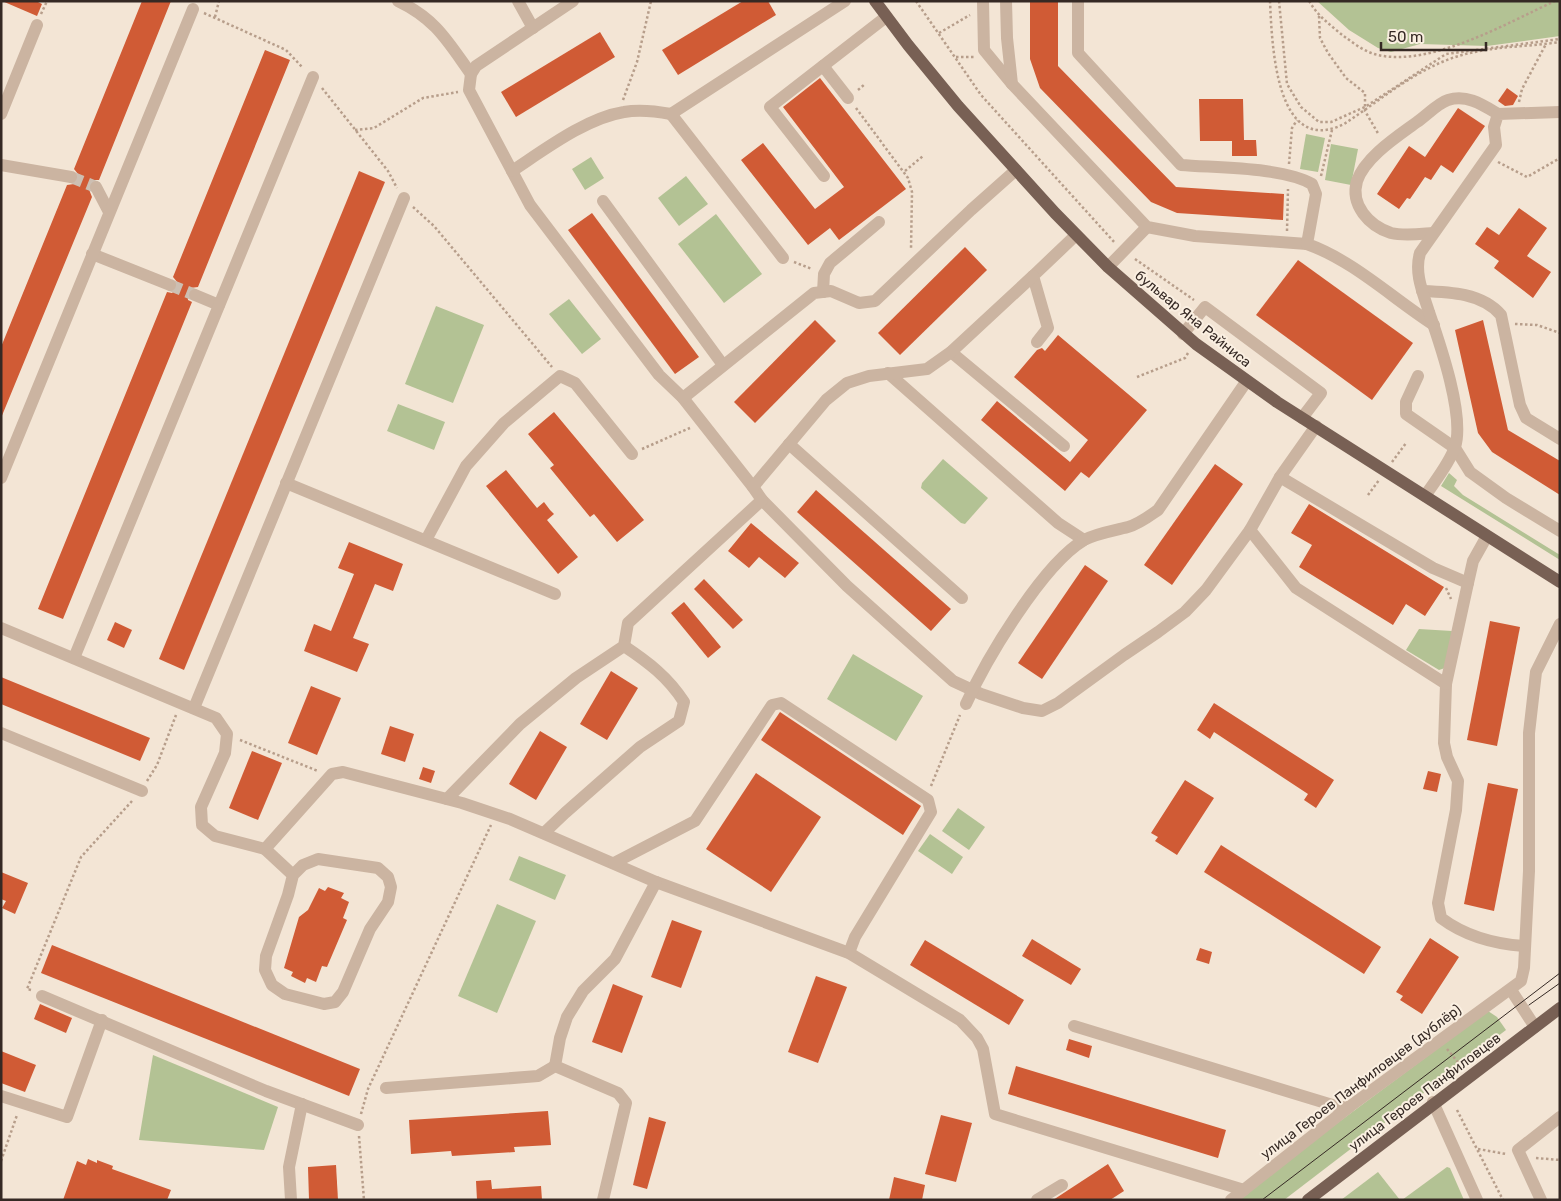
<svg xmlns="http://www.w3.org/2000/svg" width="1561" height="1201" font-family="Rubik,sans-serif">
	<style>
		.green { fill: #b3c294 }
		.building { fill: #d05b35 }
		.lines { fill: none; stroke-linecap: round; stroke-linejoin: round }
		.minor-tunnel { stroke: #cdbfb2; stroke-width: 12; stroke-dasharray: 12 6; stroke-linecap: butt }
		.path { stroke: #b79e8b; stroke-width: 2.5; stroke-dasharray: 2.5 2.5; stroke-linecap: butt }
		.minor { stroke: #cbb4a1; stroke-width: 12 }
		.major { stroke: #786054; stroke-width: 12 }
		.tram { stroke: #352924; stroke-width: 1 }
		.labels { text-anchor: middle; dominant-baseline: central; stroke-width: 4; stroke-linejoin: round; paint-order: stroke }
		.street-label { font-size: 14px; fill: #352924; stroke: #faefe1 }
	</style>
	<rect width="100%" height="100%" fill="#f3e5d5"/>
	<!-- green -->
	<g class="green">
		<path d="M1317 1H1560V36L1487 46 1420 44 1391 52 1378 48 1349 30Z"/>
		<path d="M1306 134 1325 138 1318 172 1300 169Z"/>
		<path d="M1331 144 1358 149 1351 185 1325 180Z"/>
		<path d="M591 157 604 178 585 190 572 169Z"/>
		<path d="M686 176 708 204 679 226 658 198Z"/>
		<path d="M716 214 762 274 724 303 678 244Z"/>
		<path d="M569 299 601 339 582 354 549 314Z"/>
		<path d="M436 306 484 325 453 403 405 384Z"/>
		<path d="M398 404 445 422 434 450 387 431Z"/>
		<path d="M943 459 988 498 965 524 961 523 921 488 922 483Z"/>
		<path d="M1449 473 1457 480 1454 486 1463 495 1560 555V560L1441 486Z"/>
		<path d="M1419 629 1452 631 1445 668 1439 670 1406 650Z"/>
		<path d="M853 654 923 696 896 741 827 699Z"/>
		<path d="M958 808 985 827 969 850 942 831Z"/>
		<path d="M930 834 963 857 952 874 918 851Z"/>
		<path d="M519 856 566 875 555 900 509 880Z"/>
		<path d="M497 904 536 921 497 1013 458 996Z"/>
		<path d="M1488 1011 1497 1017 1506 1030 1284 1200H1234Z"/>
		<path d="M153 1055 278 1107 264 1150 139 1140Z"/>
		<path d="M1447 1167 1450 1168 1464 1200H1402Z"/>
		<path d="M1378 1172 1400 1200H1341Z"/>
	</g>
	<!-- building -->
	<g class="building">
		<path d="M2 1H36L42 4 37 16Z"/>
		<path d="M142 1H171L99 180H93L89 183 88 187 92 197 1 418V347L67 185 74 184 79 179 78 174 74 169Z"/>
		<path d="M743 1H768L776 15 678 75 662 50Z"/>
		<path d="M1030 1H1058V66L1176 187 1284 194 1283 220 1177 213 1151 202 1040 88 1030 59Z"/>
		<path d="M600 32 615 57 516 117 501 92Z"/>
		<path d="M265 50 290 60 198 287 190 288 187 292 188 300 192 302 63 619 38 609 167 292 172 293 177 288 178 283 173 277Z"/>
		<path d="M820 78 906 189 839 240 830 228 808 245 741 160 763 143 815 209 844 187 783 107Z"/>
		<path d="M1507 88 1518 96 1513 105 1505 106 1498 101Z"/>
		<path d="M1199 99H1243L1244 140H1256L1257 156H1232V141H1200Z"/>
		<path d="M1458 108 1485 126 1453 173 1441 165 1431 180 1425 177 1410 199 1407 198 1399 209 1377 194 1409 146 1425 157Z"/>
		<path d="M359 171 385 182 184 670 159 659Z"/>
		<path d="M1519 208 1547 228 1527 256 1551 272 1533 298 1494 268 1499 261 1475 244 1487 227 1499 235Z"/>
		<path d="M592 213 699 357 675 374 568 230Z"/>
		<path d="M965 247 987 270 900 355 878 333Z"/>
		<path d="M1298 260 1413 343 1372 400 1256 315Z"/>
		<path d="M815 320 836 341 755 423 734 402Z"/>
		<path d="M1483 320 1508 430 1560 461V495L1492 452 1478 433 1455 330Z"/>
		<path d="M1058 335 1147 410 1089 478 1081 472 1065 491 981 420 997 401 1070 462 1088 440 1014 377 1037 350 1042 348 1045 351Z"/>
		<path d="M554 412 644 520 617 542 594 514 590 517 550 468 554 465 528 434Z"/>
		<path d="M1215 464 1243 484 1172 585 1144 565Z"/>
		<path d="M506 470 537 508 544 502 550 510 554 514 547 520 578 557 558 574 486 486Z"/>
		<path d="M816 490 951 609 931 631 797 512Z"/>
		<path d="M1309 504 1444 587 1425 616 1406 604 1393 625 1299 567 1312 545 1291 533Z"/>
		<path d="M751 523 799 563 785 578 759 557 749 568 728 551Z"/>
		<path d="M349 542 403 564 393 591 375 584 353 638 369 644 357 672 304 651 314 624 331 631 354 574 338 568Z"/>
		<path d="M1085 565 1108 581 1042 679 1018 663Z"/>
		<path d="M704 579 743 620 733 629 694 589Z"/>
		<path d="M684 602 721 647 708 658 671 613Z"/>
		<path d="M1490 621 1520 627 1497 746 1467 740Z"/>
		<path d="M115 622 132 630 124 648 107 640Z"/>
		<path d="M611 671 638 688 607 740 580 724Z"/>
		<path d="M1 677 150 738 140 761 1 704Z"/>
		<path d="M311 686 341 698 317 755 288 743Z"/>
		<path d="M1214 703 1334 780 1316 808 1304 800 1308 794 1214 732 1210 739 1197 730Z"/>
		<path d="M780 712 921 806 903 835 761 740Z"/>
		<path d="M390 726 414 734 405 762 381 754Z"/>
		<path d="M540 731 567 747 536 800 509 784Z"/>
		<path d="M252 751 282 763 258 820 229 808Z"/>
		<path d="M423 767 435 771 431 783 419 779Z"/>
		<path d="M1428 771 1441 774 1437 792 1423 789Z"/>
		<path d="M756 773 821 817 771 892 706 849Z"/>
		<path d="M1185 780 1214 798 1177 855 1155 841 1158 837 1151 833Z"/>
		<path d="M1488 783 1518 789 1494 911 1464 904Z"/>
		<path d="M1221 845 1381 947 1364 974 1204 872Z"/>
		<path d="M1 872 28 883 15 914 2 908 6 901 1 899Z"/>
		<path d="M328 887 344 893 341 898 349 902 343 918 347 920 327 967 322 966 316 982 307 978 305 983 291 976 293 972 284 968 299 917 308 910 319 888 325 891Z"/>
		<path d="M672 920 702 931 681 988 651 977Z"/>
		<path d="M1430 938 1459 957 1422 1014 1400 1000 1403 996 1396 992Z"/>
		<path d="M1032 939 1081 969 1071 985 1022 956Z"/>
		<path d="M925 940 1024 1000 1009 1025 910 965Z"/>
		<path d="M52 945 360 1069 349 1096 41 973Z"/>
		<path d="M1200 948 1212 952 1209 964 1196 960Z"/>
		<path d="M816 976 847 987 818 1063 788 1052Z"/>
		<path d="M613 984 643 996 622 1053 592 1042Z"/>
		<path d="M40 1004 72 1018 66 1033 34 1019Z"/>
		<path d="M1069 1039 1092 1046 1089 1058 1066 1050Z"/>
		<path d="M1 1051 36 1065 25 1092 1 1083Z"/>
		<path d="M1016 1066 1226 1130 1218 1158 1008 1094Z"/>
		<path d="M548 1111 551 1145 514 1147 515 1152 452 1156 451 1151 411 1154 409 1120Z"/>
		<path d="M941 1115 972 1123 956 1182 925 1174Z"/>
		<path d="M649 1117 666 1122 647 1189 633 1185Z"/>
		<path d="M88 1159 97 1163V1160L113 1166 112 1169 171 1190 167 1200H63L77 1161 86 1165Z"/>
		<path d="M1108 1164 1124 1191 1110 1200H1053Z"/>
		<path d="M336 1165 338 1200H309L308 1167Z"/>
		<path d="M894 1177 925 1185 922 1200H889Z"/>
		<path d="M491 1180 492 1189 541 1186 542 1200H477L476 1181Z"/>
	</g>
	<g class="lines">
		<!-- minor-tunnel -->
		<g class="minor-tunnel">
			<path d="M71 177 96 187"/>
			<path d="M170 285 195 295"/>
		</g>
		<!-- path -->
		<g class="path">
			<path d="M916 1 981 95 1115 243"/>
			<path d="M1270 1C1272 43 1275 158 1344 124 1381 100 1418 67 1462 55 1494 46 1527 47 1560 42"/>
			<path d="M1279 1 1287 84 1301 107 1319 122H1331L1365 107 1446 54 1560 39"/>
			<path d="M1309 1C1317 15 1329 24 1341 34 1352 42 1364 52 1378 55 1431 67 1507 23 1555 1"/>
			<path d="M204 13 286 50 303 68"/>
			<path d="M41 14 47 1"/>
			<path d="M1319 16 1320 38 1328 53 1346 78 1365 93V111L1379 135"/>
			<path d="M215 17 219 1"/>
			<path d="M939 33 970 15"/>
			<path d="M956 57H974"/>
			<path d="M322 88 388 171 397 188"/>
			<path d="M858 90 865 84"/>
			<path d="M623 100 637 62 651 1"/>
			<path d="M1519 102 1522 89 1546 44"/>
			<path d="M856 108 908 178 912 192 911 249"/>
			<path d="M355 130 374 128 423 98 458 92"/>
			<path d="M1498 162 1527 177 1560 158"/>
			<path d="M1289 164 1292 128 1297 120"/>
			<path d="M905 171 923 156"/>
			<path d="M1321 176 1332 130"/>
			<path d="M413 207 434 226 552 367"/>
			<path d="M1287 231 1288 189"/>
			<path d="M1135 259 1194 300"/>
			<path d="M794 262 812 269"/>
			<path d="M1515 324 1537 325 1560 333"/>
			<path d="M1137 377 1185 358 1188 353"/>
			<path d="M642 449 690 428"/>
			<path d="M1392 462 1406 443"/>
			<path d="M1368 495 1379 480"/>
			<path d="M1446 588 1451 599"/>
			<path d="M240 740 318 771"/>
			<path d="M147 781 157 765 176 715"/>
			<path d="M931 786 960 715"/>
			<path d="M31 990 27 989 81 857 132 801"/>
			<path d="M1447 1049 1462 1067"/>
			<path d="M1457 1110 1503 1200"/>
			<path d="M361 1114 368 1089 491 825"/>
			<path d="M359 1136 364 1200"/>
			<path d="M1478 1149 1506 1154"/>
			<path d="M1536 1158 1560 1160"/>
			<path d="M1 1161 17 1115"/>
		</g>
		<!-- minor -->
		<g class="minor">
			<path d="M398 1C436 19 448 42 471 74"/>
			<path d="M518 1 533 28"/>
			<path d="M573 1 476 66 471 74 469 90 530 205 659 375 683 398 753 487 762 500 847 586 953 681 981 694 1023 708 1042 711 1058 703 1124 655 1158 632 1185 612 1206 590 1250 530 1280 477 1316 426"/>
			<path d="M983 1 984 50 1012 84"/>
			<path d="M1006 1 1007 38 1012 84 1147 227 1195 236 1307 244"/>
			<path d="M1078 1V53L1181 165C1217 168 1283 167 1312 184L1316 194 1307 244C1354 261 1392 298 1434 325"/>
			<path d="M823 66 848 98"/>
			<path d="M1 114 37 25"/>
			<path d="M1 165 71 177"/>
			<path d="M512 171C544 150 586 118 624 112 640 109 655 111 671 114"/>
			<path d="M824 176 770 107 886 17"/>
			<path d="M96 187 109 212"/>
			<path d="M603 201 723 365"/>
			<path d="M1433 233C1419 234 1404 236 1391 233 1369 226 1350 205 1357 181 1365 157 1398 136 1417 122 1426 116 1438 103 1448 100 1467 94 1483 105 1498 114"/>
			<path d="M92 254 170 285"/>
			<path d="M783 258 671 114 845 1"/>
			<path d="M1108 267 1147 227"/>
			<path d="M1422 291C1450 292 1482 293 1501 315L1520 405 1526 418 1560 439"/>
			<path d="M823 292 824 274 830 263 879 222"/>
			<path d="M195 295 219 305"/>
			<path d="M1183 334 1205 307 1321 393 1302 418"/>
			<path d="M1037 342 1048 328 1033 276 1076 235"/>
			<path d="M951 352 1064 446"/>
			<path d="M888 373 1058 523 1084 540"/>
			<path d="M1418 376 1406 402V414L1455 448 1470 472 1506 498 1560 531"/>
			<path d="M683 398 814 293 831 291 859 303 875 301 971 210 1016 170"/>
			<path d="M789 444 962 598"/>
			<path d="M1280 477 1433 568 1468 583 1473 561 1487 536"/>
			<path d="M1 478 193 9"/>
			<path d="M286 483 555 594"/>
			<path d="M753 487 826 400 847 383 869 376 927 369 951 352 1033 276"/>
			<path d="M1425 496C1435 481 1449 464 1455 447 1465 416 1440 344 1429 312 1423 293 1414 273 1420 253L1496 145 1494 127 1498 114 1560 112"/>
			<path d="M1250 530 1296 588 1446 684 1444 743 1447 757 1458 781 1456 810 1438 903 1441 918C1465 936 1495 944 1524 946"/>
			<path d="M426 540 466 466 504 423 560 376 575 383 632 454"/>
			<path d="M1 628 216 718 227 734 225 753 201 807 202 825 215 836 265 849 332 774 343 772 462 803 510 819 656 882 849 953 960 1020 977 1038 983 1049 995 1114 1244 1190"/>
			<path d="M74 658 313 77"/>
			<path d="M1446 684 1468 583"/>
			<path d="M966 704C986 660 1042 565 1084 540 1097 533 1113 531 1128 527 1139 524 1148 517 1158 510L1246 382"/>
			<path d="M194 708 404 198"/>
			<path d="M1 733 142 791"/>
			<path d="M447 799 520 724 576 678 624 646 628 623 762 500"/>
			<path d="M544 833 565 813 640 747 679 721 684 702C668 677 648 662 624 646"/>
			<path d="M265 849 293 875 288 895 266 956 265 970 272 985 285 994 324 1004 335 1002 343 992 370 929 388 902 391 887 388 877 378 868 318 859 303 865 293 875"/>
			<path d="M614 863 695 821 772 705 781 703 928 800 931 812 855 937 849 953"/>
			<path d="M1511 990 1535 1027"/>
			<path d="M42 996 266 1091 358 1125"/>
			<path d="M1074 1026 1339 1107H1349"/>
			<path d="M386 1088 538 1076 555 1066"/>
			<path d="M1 1096 67 1117 102 1020"/>
			<path d="M1433 1102 1477 1200"/>
			<path d="M291 1200 289 1167 302 1104"/>
			<path d="M603 1200 626 1103 618 1093 555 1066 560 1038 567 1017 583 991 615 959 656 882"/>
			<path d="M1037 1200 1062 1185"/>
			<path d="M1231 1200 1349 1107 1521 981 1524 968 1529 871V733L1536 672 1560 624"/>
			<path d="M1541 1200 1518 1150 1560 1117"/>
		</g>
		<!-- major -->
		<g class="major">
			<path d="M875 1 908 45 958 106 1055 213 1108 267 1196 344 1277 402 1560 582"/>
			<path d="M1308 1200 1560 1008"/>
		</g>
		<!-- tram -->
		<g class="tram">
			<path d="M1529 1005 1560 983"/>
			<path d="M1262 1200 1560 973"/>
		</g>
	</g>
	<g class="labels">
		<!-- street labels -->
		<g class="street-label">
			<text transform="translate(1193 319) rotate(39)">бульвар Яна Райниса</text>
			<text transform="translate(1361 1082) rotate(-37)">улица Героев Панфиловцев (дублёр)</text>
			<text transform="translate(1425 1092) rotate(-37)">улица Героев Панфиловцев</text>
		</g>
	</g>
	<!-- border -->
	<rect width="1561" height="1201" fill="none" stroke="#352924" stroke-width="5"/>
	<!-- scale -->
	<path d="M1381 42v8h105v-8" fill="none" stroke="#352924" stroke-width="2.5"/>
	<text x="1388" y="42" font-size="15" fill="#352924" stroke="#faefe1" stroke-width="4" paint-order="stroke">50 m</text>
</svg>
